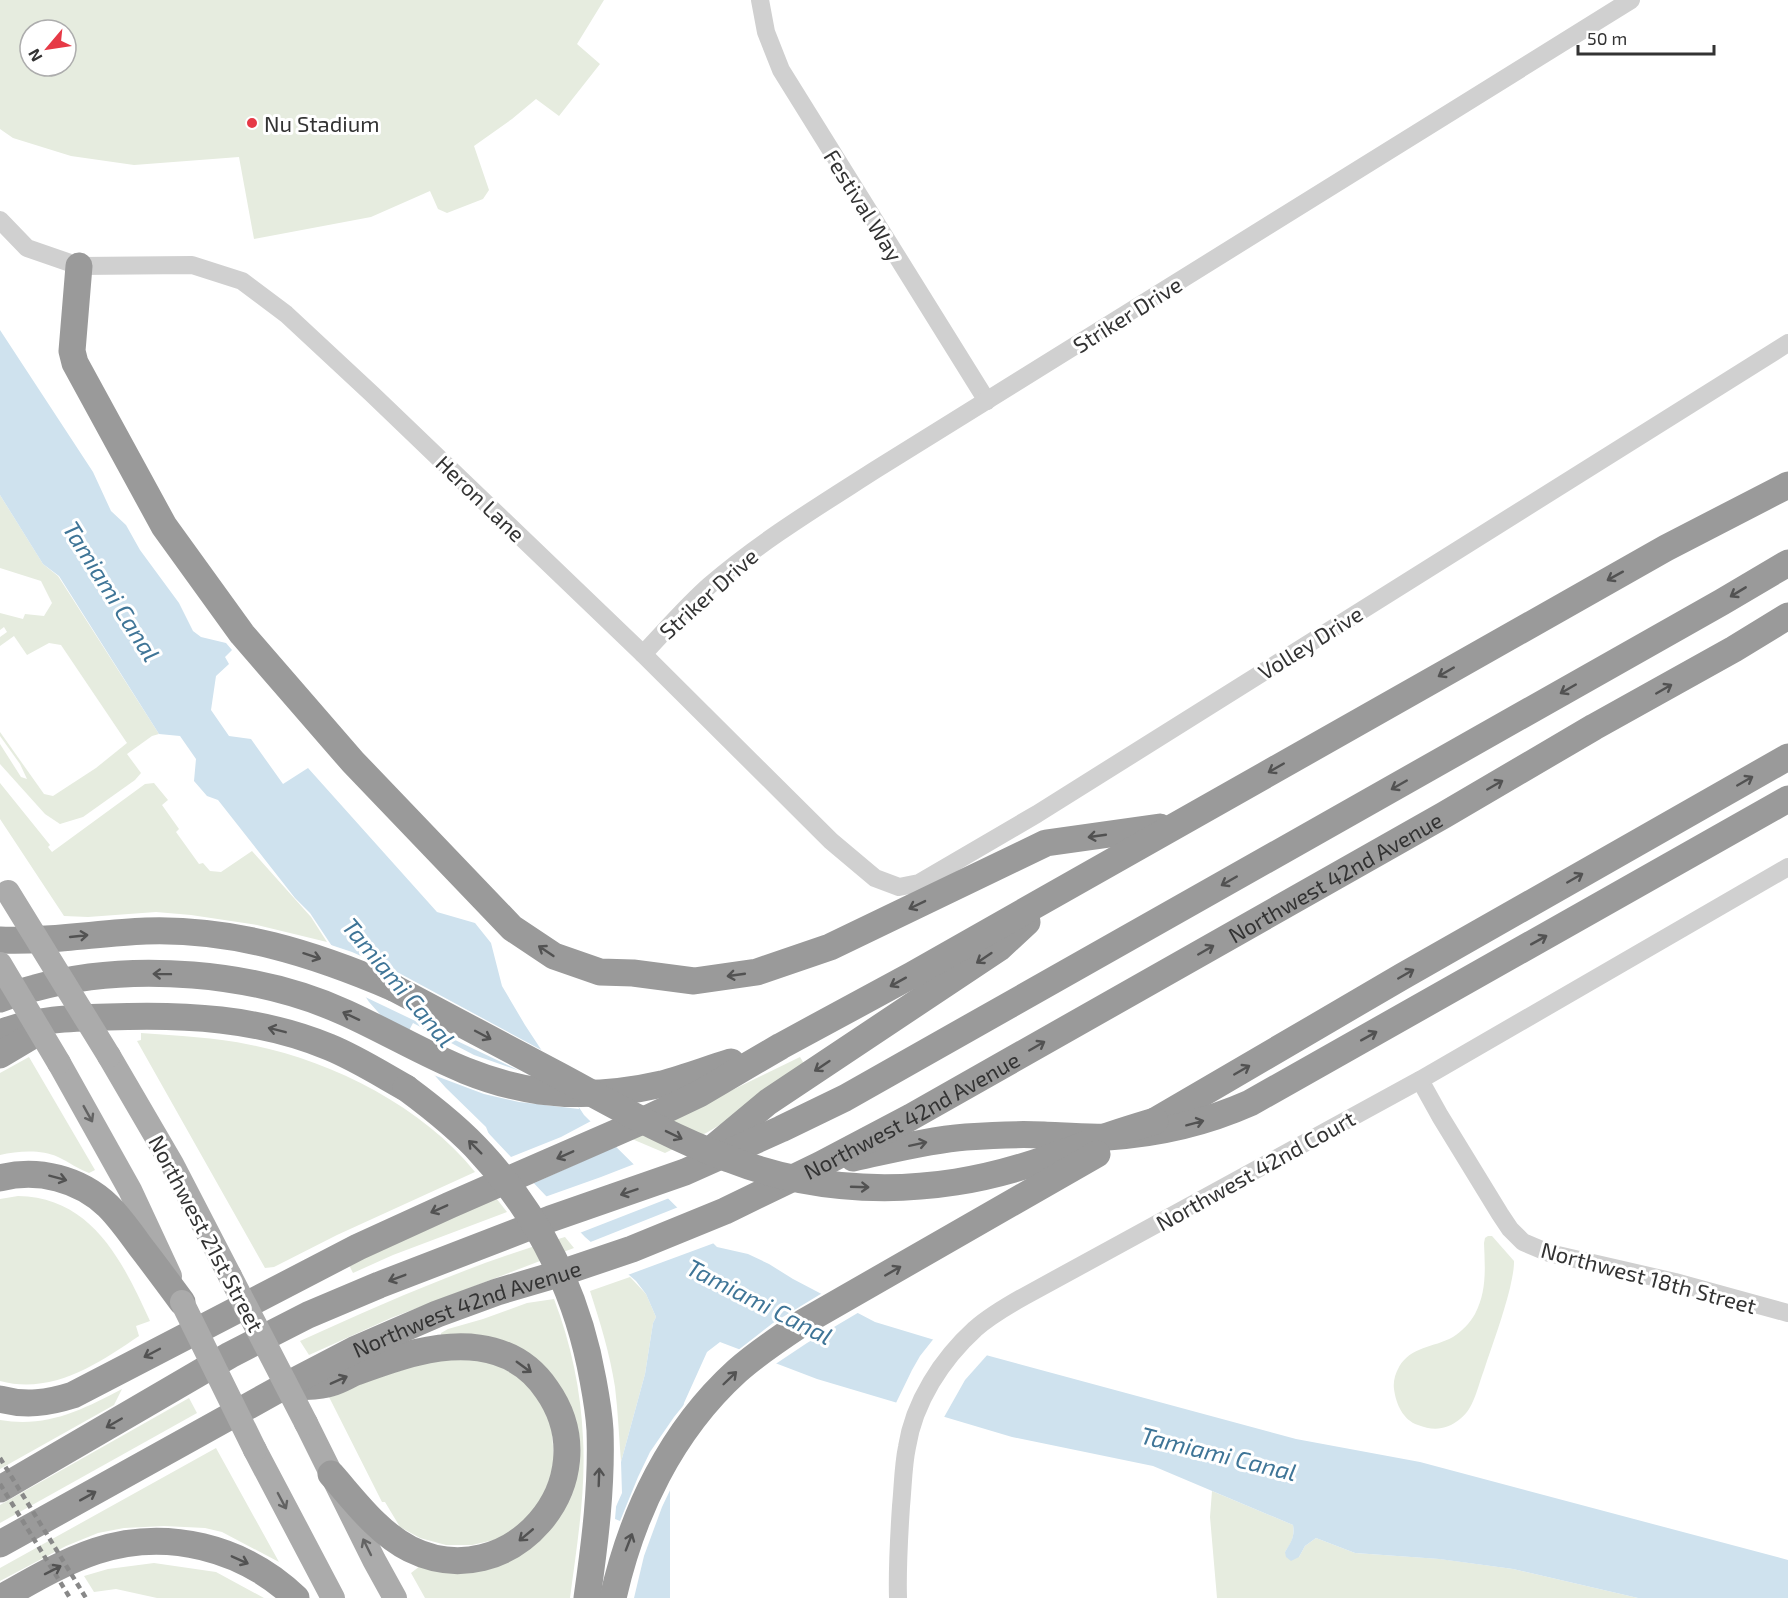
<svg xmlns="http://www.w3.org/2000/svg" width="1788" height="1598" font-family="'Exo 2',sans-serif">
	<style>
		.green { fill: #e6ecdf; fill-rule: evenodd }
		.water { fill: #cfe2ee }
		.pier { fill: #fff }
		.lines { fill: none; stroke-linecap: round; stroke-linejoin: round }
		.minor { stroke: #d0d0d0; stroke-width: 18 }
		.major { stroke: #ababab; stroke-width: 24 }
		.highway { stroke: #9a9a9a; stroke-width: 27 }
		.rail { stroke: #888; stroke-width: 4.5; stroke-dasharray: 6 4.5; stroke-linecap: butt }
		.major-bridge { stroke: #ababab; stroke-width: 24 }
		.highway-bridge { stroke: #9a9a9a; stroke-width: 27 }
		.oneway { stroke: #525252 }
		.oneway2 { stroke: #636363 }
		.poi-dot { fill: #e63946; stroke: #fff; stroke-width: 2 }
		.labels { text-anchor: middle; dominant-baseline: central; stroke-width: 6; stroke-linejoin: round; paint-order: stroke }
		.poi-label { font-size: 22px; fill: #333; stroke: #fff; text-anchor: start }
		.street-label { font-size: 22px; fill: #333; stroke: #fff }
		.water-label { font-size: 24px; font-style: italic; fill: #3f7597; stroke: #fff }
	</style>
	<rect width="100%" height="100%" fill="#fff"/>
	<!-- green -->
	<g class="green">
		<path d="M0 0H604L577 44 600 64 559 116 536 99 512 119 474 146 489 190 483 199 447 213 438 209 430 191 371 217 254 239 239 157 134 165 71 156 13 138 0 129ZM30 30H66V66H30Z"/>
		<path d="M0 495 43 564 58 576 159 734 152 736 127 754 141 773 135 780 83 817 60 824 45 814 0 764V744L21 777 27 779 20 764 0 736V732L44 794 53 796 96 768 127 743 61 645 49 643 27 655 14 636 0 646V637L7 632 4 627 0 630V613L23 619 25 614 44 616 52 603 41 581 0 568Z"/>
		<path d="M154 783 168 800 162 805 179 829 176 832 199 864 203 863 210 871 221 872 252 851 311 917 327 942 257 925 191 915 156 912 88 917 64 916 0 819V783L50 845 48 847 52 852 145 784Z"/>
		<path d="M141 1033C178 1036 215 1037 251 1045 332 1061 423 1107 475 1172L337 1235 274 1267 265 1268 137 1041 141 1040Z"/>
		<path d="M29 1057 95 1170 89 1173C78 1169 69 1162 58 1157 41 1149 18 1151 0 1155V1073Z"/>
		<path d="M800 1057 806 1067 725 1122 706 1133 665 1153 632 1139Z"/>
		<path d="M18 1196C92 1197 123 1262 150 1321L136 1326 139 1336C98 1364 52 1395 0 1381V1199Z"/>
		<path d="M496 1198 507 1212 393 1255 353 1273 349 1265Z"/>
		<path d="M1488 1236H1492L1514 1261C1514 1271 1512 1278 1510 1288 1503 1316 1493 1343 1484 1370 1479 1383 1476 1398 1469 1409 1467 1412 1464 1416 1460 1419 1447 1430 1433 1431 1418 1425 1403 1420 1396 1404 1394 1389 1393 1382 1395 1374 1399 1367 1411 1346 1433 1348 1453 1337 1462 1331 1470 1323 1475 1314 1487 1291 1485 1268 1484 1243L1485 1238Z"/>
		<path d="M565 1237 574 1248 391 1318 309 1355 300 1341C386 1302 474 1263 565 1237Z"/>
		<path d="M630 1277 646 1294 656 1317 653 1323 645 1374 621 1462C619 1437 618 1412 615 1387 610 1354 600 1322 590 1291Z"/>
		<path d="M554 1299C571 1343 581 1391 583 1438 586 1491 577 1545 570 1598H425L411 1573 420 1566 433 1571 434 1568 553 1524 561 1392 441 1335V1333L448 1329 483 1319 527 1303Z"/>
		<path d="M445 1357 486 1360 518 1376 533 1390 551 1423 554 1458 551 1475 543 1496 530 1516 509 1534 494 1540 472 1545H446L420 1538 400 1527 385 1502H382L329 1397 330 1392Z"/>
		<path d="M122 1389 114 1405 0 1469V1420C47 1428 82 1410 122 1389Z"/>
		<path d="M189 1398 197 1413 0 1523V1505Z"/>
		<path d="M216 1448 279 1562 222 1532 205 1528 164 1526 124 1528 98 1533 66 1546 0 1581V1568Z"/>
		<path d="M1212 1491 1293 1525C1295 1537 1291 1543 1285 1552L1299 1557 1305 1546 1316 1538 1355 1553 1440 1559 1513 1569 1638 1598H1217L1210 1517Z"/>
		<path d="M154 1563 216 1572 264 1598H157L116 1589 94 1592 84 1576 108 1569Z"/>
	</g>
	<!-- water -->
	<path class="water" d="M0 330 93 472 111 511 126 525 140 550 179 603 193 631 201 637 226 643 232 650 225 657 229 664 216 676 211 710 229 736 251 739 283 784 308 768 437 912 475 923 491 943 502 986 525 1025 584 1115 717 1247 748 1254 769 1264 793 1279 875 1322 971 1351 1296 1439 1420 1462 1788 1560V1598H1638L1513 1569 1439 1559 1355 1553 1316 1538 1305 1546 1299 1557 1291 1561 1286 1557 1285 1552C1291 1542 1295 1537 1293 1525L1153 1466 1012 1437 817 1379 720 1342 707 1352 684 1403 670 1486V1598H575L622 1493 621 1462 645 1374 653 1323 656 1317 646 1294 636 1281 585 1237 490 1137 486 1127 446 1088 369 1002 310 913 295 898 218 800 207 796 194 781 196 759 180 736 159 734 59 576 43 564 0 495Z"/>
	<!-- pier -->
	<g class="pier">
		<path d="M328 944 352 952 399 973 547 1053 577 1099 579 1109 519 1102 484 1094 428 1073 402 1044 413 1023 474 1055 520 1071 361 995Z"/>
		<path d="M464 1110 477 1121 511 1157 561 1137 593 1120 619 1145 532 1184 538 1193 488 1139 483 1129Z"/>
		<path d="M637 1163 672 1197 577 1234 542 1198 601 1177Z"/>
		<path d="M681 1206 717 1242 625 1276 588 1243Z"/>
		<path d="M824 1292 861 1311 807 1343 774 1365 737 1351 773 1323Z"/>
		<path d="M935 1337 989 1353 965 1380 943 1419 895 1405 912 1370 920 1356Z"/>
		<path d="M691 1396 687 1404 673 1484 662 1507 644 1556 634 1598H572L576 1565 602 1529 617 1496 615 1519 620 1521 638 1477 650 1452 674 1417Z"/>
	</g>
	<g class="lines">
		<!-- minor -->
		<g class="minor">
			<path d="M760 0 766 32 781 70 987 401"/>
			<path d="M0 220 27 248 79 266 192 265 242 281 286 314 372 394 643 654 831 841 875 878 899 887 919 883 1037 814 1788 343"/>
			<path d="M643 654C665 631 686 606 710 585 761 541 819 506 875 470L1631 0"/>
			<path d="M1420 1080 1440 1116 1500 1214 1510 1229 1523 1242 1549 1253 1675 1282 1788 1313"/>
			<path d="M898 1598C897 1567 899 1537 901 1506 903 1486 903 1466 907 1447 914 1402 942 1359 975 1329 990 1316 1007 1306 1025 1296L1420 1080 1788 867"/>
		</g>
		<!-- major -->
		<g class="major">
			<path d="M109 1056 172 1164 230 1276"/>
			<path d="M59 1063 130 1190 170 1276"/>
			<path d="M306 1423 374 1560 395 1598"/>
			<path d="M255 1450 333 1598"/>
		</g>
		<!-- highway -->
		<g class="highway">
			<path d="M79 266 72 351 75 363 164 526 242 634 353 762 512 928 554 956 600 972 633 973 694 981 757 972 830 947 1046 843 1160 827"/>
			<path d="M0 940C49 942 98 933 146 931 233 928 315 954 394 988"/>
			<path d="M0 999C11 995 23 991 35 988 131 961 256 972 346 1013 412 1043 466 1081 540 1091 579 1096 623 1093 662 1084 685 1078 708 1069 731 1062"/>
			<path d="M0 1033C35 1019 71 1018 108 1017 184 1014 259 1018 329 1047 356 1058 381 1074 406 1088"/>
			<path d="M0 1055 37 1033"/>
			<path d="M1155 1121 1403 976 1788 757"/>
			<path d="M708 1152 768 1102 999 948 1027 922"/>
			<path d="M853 1158C891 1150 928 1140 966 1137 992 1135 1018 1134 1044 1135 1065 1136 1087 1138 1108 1137 1157 1134 1205 1123 1250 1103L1788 799"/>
			<path d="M0 1178C38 1168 80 1179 108 1206 120 1218 130 1232 140 1246 154 1264 168 1283 182 1302"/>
			<path d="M295 1387C306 1386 320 1387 331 1383 339 1381 347 1376 356 1372 394 1358 438 1342 479 1348 507 1352 531 1366 547 1390 611 1481 509 1598 410 1549 378 1533 354 1500 331 1474"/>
			<path d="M0 1399C25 1406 48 1403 73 1395L358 1247 450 1205 638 1123 699 1094 781 1046 912 975 1666 548 1788 485"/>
			<path d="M0 1489 230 1355 308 1315 379 1285 550 1219 685 1172 781 1129 845 1098 1722 602 1788 563"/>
			<path id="s1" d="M0 1544 281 1388 354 1350 437 1314 497 1292 558 1274 632 1249 725 1211 820 1165 911 1117 1444 815 1594 727 1734 649 1788 616"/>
			<path d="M1 1598C31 1581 63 1562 96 1551 166 1528 243 1547 296 1598"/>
		</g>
		<!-- rail -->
		<g class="rail">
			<path d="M0 1458 86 1598"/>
			<path d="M0 1484 70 1598"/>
		</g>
		<!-- major-bridge -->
		<g class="major-bridge">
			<path d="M8 892 109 1056"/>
			<path d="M0 964 59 1063"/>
			<path d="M230 1276 306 1423"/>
			<path d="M182 1302 255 1450"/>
		</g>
		<!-- highway-bridge -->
		<g class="highway-bridge">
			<path d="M394 988C449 1017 503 1046 558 1075 614 1105 669 1137 729 1159 800 1187 880 1194 956 1182 1002 1175 1044 1161 1086 1144 1108 1135 1132 1128 1155 1121"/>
			<path d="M406 1088C433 1108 460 1129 482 1154 540 1217 578 1295 593 1380 596 1396 599 1413 600 1430 602 1486 595 1542 587 1598"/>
			<path d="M613 1598C632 1513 671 1431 737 1371 757 1353 780 1338 804 1322L1097 1154"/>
		</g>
	</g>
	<!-- one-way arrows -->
	<defs><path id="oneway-shaft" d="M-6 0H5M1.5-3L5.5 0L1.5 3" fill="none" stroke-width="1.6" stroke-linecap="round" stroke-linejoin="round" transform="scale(1.5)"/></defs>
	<g class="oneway">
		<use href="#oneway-shaft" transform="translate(1615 576) rotate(151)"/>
		<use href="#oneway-shaft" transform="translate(1738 592) rotate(149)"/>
		<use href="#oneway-shaft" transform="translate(1446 672) rotate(150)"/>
		<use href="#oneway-shaft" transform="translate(1568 689) rotate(150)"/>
		<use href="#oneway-shaft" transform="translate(1664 689) rotate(-30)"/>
		<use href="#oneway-shaft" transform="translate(1276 768) rotate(150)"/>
		<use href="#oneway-shaft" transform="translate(1745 781) rotate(-30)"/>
		<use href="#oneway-shaft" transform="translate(1399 785) rotate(150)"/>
		<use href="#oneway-shaft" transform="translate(1495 785) rotate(-30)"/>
		<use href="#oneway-shaft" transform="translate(1097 836) rotate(172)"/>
		<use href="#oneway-shaft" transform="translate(1575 878) rotate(-30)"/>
		<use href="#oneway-shaft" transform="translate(1229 881) rotate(150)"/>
		<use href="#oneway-shaft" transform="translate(917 905) rotate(154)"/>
		<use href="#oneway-shaft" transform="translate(79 936) rotate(-6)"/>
		<use href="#oneway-shaft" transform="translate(1539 940) rotate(-29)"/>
		<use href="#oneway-shaft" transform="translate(1206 950) rotate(-30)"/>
		<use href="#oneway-shaft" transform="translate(546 951) rotate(-146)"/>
		<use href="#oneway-shaft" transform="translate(312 956) rotate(18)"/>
		<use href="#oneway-shaft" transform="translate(984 958) rotate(146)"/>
		<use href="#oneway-shaft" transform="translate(162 974) rotate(-179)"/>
		<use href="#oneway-shaft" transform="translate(1406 974) rotate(-30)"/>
		<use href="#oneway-shaft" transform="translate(736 975) rotate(172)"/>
		<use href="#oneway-shaft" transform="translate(898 982) rotate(151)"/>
		<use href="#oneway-shaft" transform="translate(351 1016) rotate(-155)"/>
		<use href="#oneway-shaft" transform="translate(277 1030) rotate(-166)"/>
		<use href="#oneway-shaft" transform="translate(483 1035) rotate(28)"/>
		<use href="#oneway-shaft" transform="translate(1369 1036) rotate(-29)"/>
		<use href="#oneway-shaft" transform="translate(1037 1046) rotate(-30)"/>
		<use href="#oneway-shaft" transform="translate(822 1066) rotate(146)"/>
		<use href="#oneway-shaft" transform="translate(1242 1070) rotate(-30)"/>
		<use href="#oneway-shaft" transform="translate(1195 1123) rotate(-15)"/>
		<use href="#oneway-shaft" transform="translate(674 1135) rotate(26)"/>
		<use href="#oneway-shaft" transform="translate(918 1144) rotate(-12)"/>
		<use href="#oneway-shaft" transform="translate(475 1147) rotate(-135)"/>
		<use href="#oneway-shaft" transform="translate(565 1155) rotate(156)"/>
		<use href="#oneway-shaft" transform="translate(58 1178) rotate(15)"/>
		<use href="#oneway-shaft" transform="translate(860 1187) rotate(2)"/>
		<use href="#oneway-shaft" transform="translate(629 1192) rotate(161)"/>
		<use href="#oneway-shaft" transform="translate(439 1209) rotate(156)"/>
		<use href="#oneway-shaft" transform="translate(893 1271) rotate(-30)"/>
		<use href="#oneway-shaft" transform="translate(397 1278) rotate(159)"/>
		<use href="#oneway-shaft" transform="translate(152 1353) rotate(152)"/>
		<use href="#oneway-shaft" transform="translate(524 1367) rotate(36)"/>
		<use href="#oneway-shaft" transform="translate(730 1378) rotate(-44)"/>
		<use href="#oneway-shaft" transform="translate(339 1380) rotate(-24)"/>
		<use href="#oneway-shaft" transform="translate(114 1423) rotate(150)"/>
		<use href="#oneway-shaft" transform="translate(599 1477) rotate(-88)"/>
		<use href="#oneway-shaft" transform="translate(88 1496) rotate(-29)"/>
		<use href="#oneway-shaft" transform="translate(526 1535) rotate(140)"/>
		<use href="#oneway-shaft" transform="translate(629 1542) rotate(-69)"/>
		<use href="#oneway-shaft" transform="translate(240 1560) rotate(24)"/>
		<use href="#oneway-shaft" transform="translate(53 1570) rotate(-27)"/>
	</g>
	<g class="oneway2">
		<use href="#oneway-shaft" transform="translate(88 1114) rotate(61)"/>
		<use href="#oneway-shaft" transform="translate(282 1501) rotate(62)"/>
		<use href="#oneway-shaft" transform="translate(367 1547) rotate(-116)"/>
	</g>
	<!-- markers -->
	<circle class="poi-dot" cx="252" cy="123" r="6"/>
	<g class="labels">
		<!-- poi labels -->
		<g class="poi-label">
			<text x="264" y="123">Nu Stadium</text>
		</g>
		<!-- street labels -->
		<g class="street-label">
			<text transform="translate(864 205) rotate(58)">Festival Way</text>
			<text transform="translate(1127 314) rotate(-32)">Striker Drive</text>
			<text transform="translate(481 498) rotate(44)">Heron Lane</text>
			<text transform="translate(708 593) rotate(-42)">Striker Drive</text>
			<text transform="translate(1310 642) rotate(-32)">Volley Drive</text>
			<text stroke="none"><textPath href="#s1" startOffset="1496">Northwest 42nd Avenue</textPath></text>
			<text stroke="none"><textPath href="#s1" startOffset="1010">Northwest 42nd Avenue</textPath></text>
			<text transform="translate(1255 1170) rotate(-29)">Northwest 42nd Court</text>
			<text transform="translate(207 1233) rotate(62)">Northwest 21st Street</text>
			<text transform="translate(1649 1277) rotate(15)">Northwest 18th Street</text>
			<text stroke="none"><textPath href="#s1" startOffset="524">Northwest 42nd Avenue</textPath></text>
		</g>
		<!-- water labels -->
		<g class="water-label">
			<text transform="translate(112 591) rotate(58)">Tamiami Canal</text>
			<text transform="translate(399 982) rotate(50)">Tamiami Canal</text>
			<text transform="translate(760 1301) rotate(27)">Tamiami Canal</text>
			<text transform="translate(1219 1453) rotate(14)">Tamiami Canal</text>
		</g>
	</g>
	<!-- north arrow -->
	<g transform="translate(48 48) rotate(241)"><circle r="28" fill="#ffffff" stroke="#adadad" stroke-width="1.5"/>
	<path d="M0-4.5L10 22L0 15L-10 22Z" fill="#e63946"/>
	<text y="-9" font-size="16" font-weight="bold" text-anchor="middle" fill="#333333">N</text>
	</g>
	<!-- scale -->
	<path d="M1578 45v9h136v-9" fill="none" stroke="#333333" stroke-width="3"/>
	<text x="1587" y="45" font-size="18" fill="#333333" stroke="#ffffff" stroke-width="4.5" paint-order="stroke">50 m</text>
</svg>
